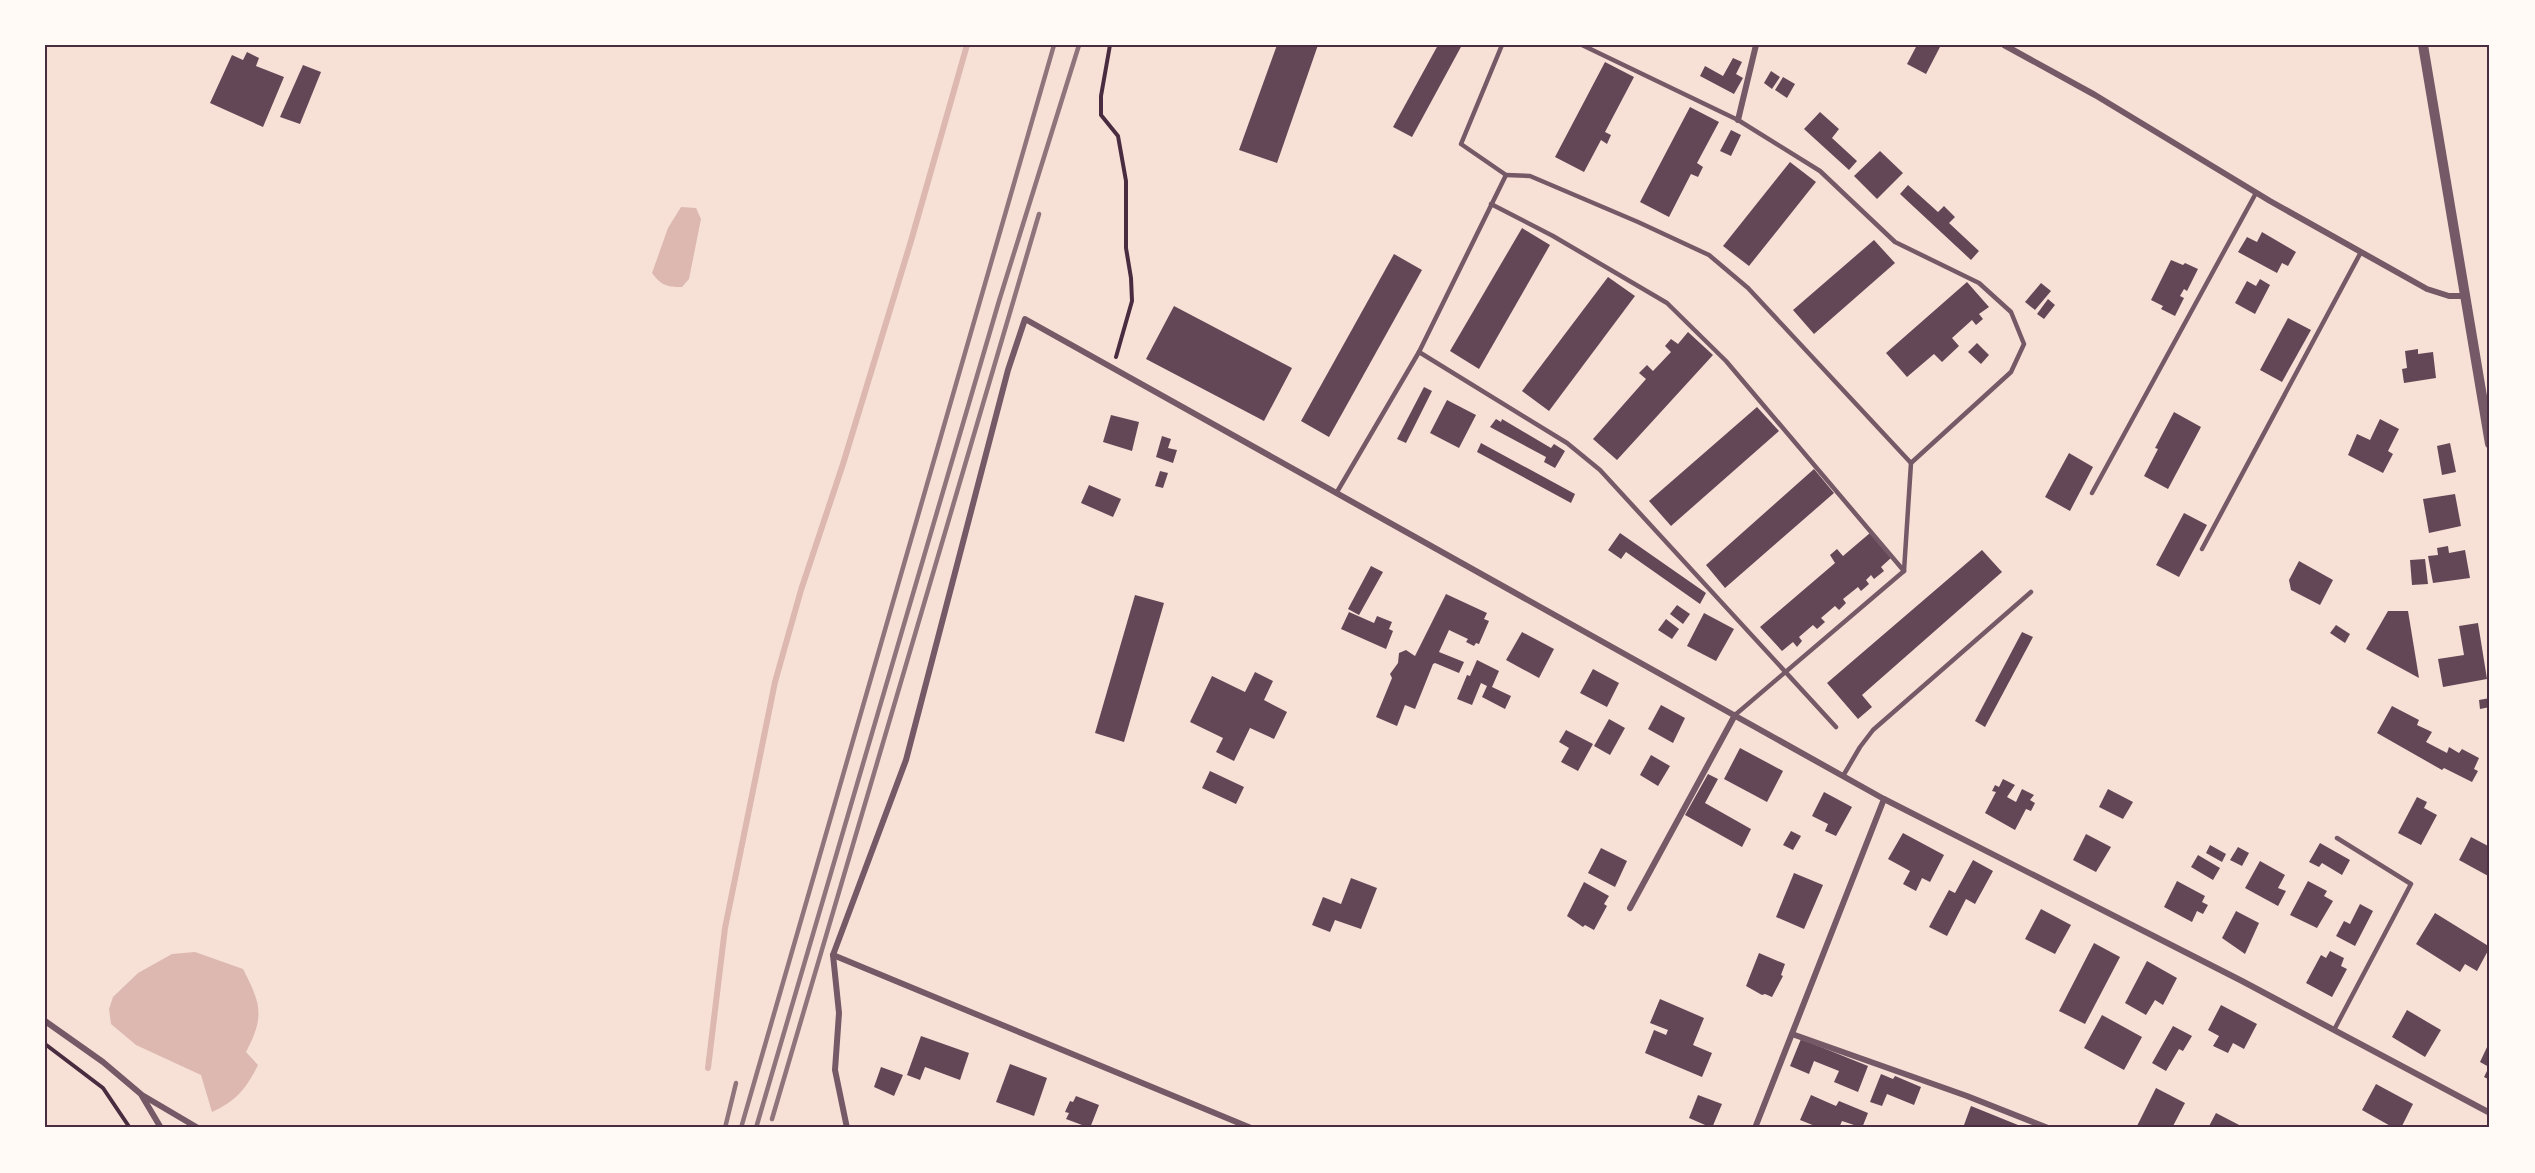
<svg xmlns="http://www.w3.org/2000/svg" width="2535" height="1173" font-family="'Sofia Sans Condensed',sans-serif">
	<style>
		.water { fill: #dcb8b0 }
		.lines { fill: none; stroke-linecap: round; stroke-linejoin: round }
		.stream { stroke: #dcb8b0; stroke-width: 6 }
		.building { fill: #644757 }
		.path { stroke: #4a2c40; stroke-width: 4 }
		.service { stroke: #755966; stroke-width: 4.5 }
		.minor { stroke: #755966; stroke-width: 6 }
		.tertiary { stroke: #755966; stroke-width: 10 }
		.rail { stroke: #8f747c; stroke-width: 4.5 }
		.neatline { fill: none; stroke: #4a2c40; stroke-width: 2 }
	</style>
	<rect width="100%" height="100%" fill="#f7e1d7"/>
	<!-- water -->
	<g class="water">
		<path d="M681 207 696 208 701 219 689 279 682 287C666 287 661 285 652 273L668 228Z"/>
		<path d="M195 952 243 969C261 1004 265 1016 246 1052L258 1065C246 1089 236 1101 212 1112L201 1075 136 1045 111 1024 109 1009 113 997 138 973 172 954Z"/>
	</g>
	<g class="lines">
		<!-- stream -->
		<path class="stream" d="M708 1068 725 928 775 682 801 590 843 464 911 241 967 45"/>
	</g>
	<!-- building -->
	<g class="building">
		<path d="M1277 45H1318L1277 163 1239 150Z"/>
		<path d="M1438 45H1462L1412 137 1393 127Z"/>
		<path d="M1917 45H1941L1926 74 1907 64Z"/>
		<path d="M247 52 259 58 256 66 284 77 263 127 210 103 232 55 243 60Z"/>
		<path d="M1733 58 1742 62 1736 74 1743 78 1734 94 1700 76 1705 66 1723 76Z"/>
		<path d="M1605 62 1634 77 1605 132 1611 135 1607 144 1601 140 1584 172 1555 157Z"/>
		<path d="M303 65 321 72 300 124 280 117Z"/>
		<path d="M1771 71 1780 77 1772 89 1764 83Z"/>
		<path d="M1783 77 1795 84 1787 98 1775 90Z"/>
		<path d="M1690 107 1719 122 1697 163 1703 167 1698 177 1691 174 1669 217 1640 202Z"/>
		<path d="M1820 112 1839 129 1832 138 1857 161 1849 170 1804 129Z"/>
		<path d="M1731 130 1741 135 1731 156 1720 151Z"/>
		<path d="M1880 151 1903 173 1877 199 1854 176Z"/>
		<path d="M1790 162 1816 182 1749 266 1723 246Z"/>
		<path d="M1908 185 1938 212 1944 206 1955 217 1949 223 1979 251 1971 260 1900 194Z"/>
		<path d="M1522 228 1550 245 1479 369 1450 351Z"/>
		<path d="M2262 232 2296 252 2288 266 2282 263 2277 273 2238 252 2247 237 2257 242Z"/>
		<path d="M1874 240 1895 263 1814 334 1793 310Z"/>
		<path d="M1394 254 1422 270 1329 437 1301 421Z"/>
		<path d="M2171 260 2183 265 2185 263 2198 269 2187 291 2184 289 2180 296 2184 298 2175 316 2161 309 2163 306 2151 300Z"/>
		<path d="M1608 277 1635 296 1549 411 1522 391Z"/>
		<path d="M2260 279 2270 285 2255 314 2235 303 2247 281 2256 286Z"/>
		<path d="M1967 282 1989 307 1979 314 1983 319 1976 325 1972 320 1952 338 1959 346 1942 362 1934 354 1907 377 1886 353Z"/>
		<path d="M2041 283 2051 291 2035 310 2025 302Z"/>
		<path d="M2048 299 2055 305 2044 319 2037 314Z"/>
		<path d="M1174 306 1292 368 1264 421 1146 359Z"/>
		<path d="M2288 318 2311 330 2282 382 2260 370Z"/>
		<path d="M1688 332 1713 355 1617 460 1593 439 1646 379 1639 373 1647 365 1653 371 1671 352 1665 346 1671 339 1678 344Z"/>
		<path d="M1977 343 1989 355 1981 364 1968 352Z"/>
		<path d="M2418 349V354L2433 352 2436 378 2404 383 2402 369 2407 368 2405 351Z"/>
		<path d="M1424 387 1432 391 1406 443 1397 439Z"/>
		<path d="M1447 400 1476 415 1459 448 1430 433Z"/>
		<path d="M1757 407 1779 431 1671 526 1649 501Z"/>
		<path d="M2174 412 2201 427 2168 489 2144 476 2158 449 2155 448Z"/>
		<path d="M1111 415 1139 422 1132 451 1103 442Z"/>
		<path d="M1496 419 1501 422 1502 419 1551 448 1554 444 1565 451 1555 468 1544 462 1546 457 1490 427Z"/>
		<path d="M2380 419 2399 429 2388 451 2393 454 2383 473 2348 455 2357 434 2370 440Z"/>
		<path d="M1162 436 1171 439 1168 448 1177 450 1173 463 1156 457Z"/>
		<path d="M1481 443 1575 494 1571 503 1477 452Z"/>
		<path d="M2450 443 2456 472 2442 475 2437 446Z"/>
		<path d="M2069 453 2093 467 2070 511 2045 497Z"/>
		<path d="M1814 469 1834 493 1725 588 1706 565Z"/>
		<path d="M1160 471 1168 473 1163 488 1155 486Z"/>
		<path d="M1089 485 1121 499 1113 517 1081 503Z"/>
		<path d="M2455 494 2461 526 2429 533 2423 499Z"/>
		<path d="M2184 513 2207 525 2179 577 2156 565Z"/>
		<path d="M1620 533 1706 593 1700 604 1626 552 1621 559 1608 550Z"/>
		<path d="M1870 533 1892 557 1881 567 1884 571 1874 579 1871 575 1866 580 1869 584 1861 591 1858 587 1843 599 1846 603 1839 610 1835 606 1821 618 1825 622 1817 629 1813 625 1799 637 1802 641 1797 647 1793 642 1782 651 1760 627 1835 563 1830 555 1837 549 1843 556Z"/>
		<path d="M2448 546 2449 553 2465 550 2470 578 2433 583 2428 556 2438 555 2437 548Z"/>
		<path d="M1982 550 2002 572 1862 695 1872 707 1858 719 1827 683Z"/>
		<path d="M2425 559 2428 584 2412 585 2410 560Z"/>
		<path d="M2299 561 2333 580 2320 605 2291 590 2289 580Z"/>
		<path d="M1371 566 1383 572 1359 615 1348 609Z"/>
		<path d="M1446 594 1487 613 1484 619 1489 621 1479 644 1476 643 1474 646 1466 642 1468 639 1449 630 1439 652 1464 662 1459 673 1435 663 1433 664 1415 709 1405 705 1397 726 1376 717 1392 678 1390 674 1398 663 1399 653 1406 650 1415 656Z"/>
		<path d="M1135 595 1164 603 1124 742 1095 733Z"/>
		<path d="M1677 605 1690 614 1683 624 1670 614Z"/>
		<path d="M2388 611H2408L2419 678 2366 649Z"/>
		<path d="M1349 612 1374 623 1377 616 1392 622 1389 629 1393 631 1386 649 1341 629Z"/>
		<path d="M1704 613 1734 629 1716 661 1687 646Z"/>
		<path d="M1666 619 1679 629 1672 639 1658 630Z"/>
		<path d="M2478 623 2487 679 2443 687 2438 659 2464 655 2459 626Z"/>
		<path d="M2336 625 2350 634 2345 643 2330 633Z"/>
		<path d="M1522 632 1554 649 1539 678 1506 660Z"/>
		<path d="M2022 632 2033 637 1985 727 1975 721Z"/>
		<path d="M1477 660 1499 671 1492 687 1511 696 1505 709 1482 697 1487 686 1481 683 1472 705 1457 699 1467 675 1470 676Z"/>
		<path d="M1593 669 1619 683 1607 707 1580 693Z"/>
		<path d="M1255 672 1273 681 1264 700 1287 712 1274 739 1250 728 1234 761 1216 752 1223 738 1190 722 1212 676 1245 692Z"/>
		<path d="M2490 698V707L2480 709 2479 700Z"/>
		<path d="M1661 705 1685 718 1673 743 1648 729Z"/>
		<path d="M2392 706 2419 720 2417 725 2432 732 2426 742 2447 753 2449 747 2459 753 2462 749 2479 758 2474 769 2478 771 2472 782 2444 768 2442 770 2377 733Z"/>
		<path d="M1609 719 1625 728 1610 755 1594 746Z"/>
		<path d="M1566 730 1593 744 1578 771 1561 762 1569 748 1559 742Z"/>
		<path d="M1740 748 1783 771 1767 802 1724 779Z"/>
		<path d="M1651 755 1670 766 1658 786 1640 775Z"/>
		<path d="M1210 771 1244 787 1236 804 1202 788Z"/>
		<path d="M1708 774 1718 779 1705 803 1751 829 1742 847 1685 815Z"/>
		<path d="M2003 779 2015 785 2007 797 2016 802 2022 789 2034 795 2030 800 2035 803 2031 811 2026 809 2015 830 1985 813 1996 792 1992 791 1995 785 1999 787Z"/>
		<path d="M2108 789 2133 802 2123 819 2099 807Z"/>
		<path d="M1824 792 1852 807 1836 836 1825 831 1828 824 1812 816Z"/>
		<path d="M2417 797 2427 802 2424 808 2437 815 2421 845 2398 833Z"/>
		<path d="M1791 831 1801 836 1793 850 1783 845Z"/>
		<path d="M1903 833 1944 855 1930 882 1922 878 1916 891 1903 884 1910 871 1888 859Z"/>
		<path d="M2086 834 2111 847 2096 872 2073 860Z"/>
		<path d="M2471 837 2490 847V877L2459 860Z"/>
		<path d="M2320 843 2350 860 2342 875 2322 863 2319 867 2309 862Z"/>
		<path d="M2210 845 2226 854 2222 862 2206 853Z"/>
		<path d="M2238 847 2249 853 2242 866 2230 860Z"/>
		<path d="M1601 848 1627 861 1615 887 1588 873Z"/>
		<path d="M2198 855 2220 868 2213 880 2191 867Z"/>
		<path d="M1973 860 1993 871 1975 904 1966 899 1947 936 1929 927 1949 890 1955 893Z"/>
		<path d="M2260 861 2285 875 2278 888 2286 891 2278 906 2245 888Z"/>
		<path d="M1794 873 1823 885 1804 929 1776 917Z"/>
		<path d="M1351 878 1377 888 1361 929 1335 920 1330 932 1312 925 1323 897 1341 904Z"/>
		<path d="M2177 881 2205 896 2202 902 2208 905 2203 914 2197 911 2192 922 2164 907Z"/>
		<path d="M2308 881 2327 891 2324 896 2333 901 2317 928 2290 915Z"/>
		<path d="M1584 882 1609 896 1604 904 1607 906 1594 930 1585 925 1583 927 1567 916Z"/>
		<path d="M2360 904 2373 911 2355 946 2336 936 2344 921 2350 924Z"/>
		<path d="M2041 909 2071 925 2055 954 2025 939Z"/>
		<path d="M2236 911 2259 923 2245 954 2222 938Z"/>
		<path d="M2435 913 2490 947 2477 971 2465 964 2460 972 2416 944Z"/>
		<path d="M2094 943 2120 957 2085 1024 2059 1011Z"/>
		<path d="M2330 951 2344 958 2341 966 2347 969 2332 997 2306 983 2321 955 2326 958Z"/>
		<path d="M1759 953 1785 964 1781 975 1783 976 1772 997 1765 994 1762 995 1746 986Z"/>
		<path d="M2147 961 2177 978 2163 1005 2155 1000 2146 1015 2125 1003Z"/>
		<path d="M1660 999 1704 1018 1693 1045 1712 1053 1702 1077 1645 1053 1654 1030 1666 1035 1668 1030 1650 1023Z"/>
		<path d="M2221 1005 2257 1024 2244 1049 2233 1043 2228 1053 2213 1046 2219 1036 2208 1030Z"/>
		<path d="M2407 1010 2441 1030 2425 1057 2392 1037Z"/>
		<path d="M2102 1015 2142 1037 2124 1070 2084 1048Z"/>
		<path d="M2173 1026 2192 1036 2183 1051 2179 1049 2166 1071 2152 1063Z"/>
		<path d="M921 1036 969 1053 960 1080 925 1067 920 1080 907 1075Z"/>
		<path d="M1801 1039 1868 1066 1858 1092 1834 1082 1839 1071 1814 1061 1809 1074 1790 1066Z"/>
		<path d="M2488 1045 2490 1046V1080L2484 1077 2489 1067 2480 1062Z"/>
		<path d="M1010 1064 1047 1078 1034 1116 996 1102Z"/>
		<path d="M881 1067 903 1075 894 1096 874 1087Z"/>
		<path d="M1881 1074 1893 1079 1895 1076 1921 1087 1914 1105 1887 1094 1882 1106 1870 1102Z"/>
		<path d="M2376 1084 2413 1104 2401 1128H2394L2362 1110Z"/>
		<path d="M2156 1088 2185 1103 2172 1128H2136Z"/>
		<path d="M1698 1095 1722 1104 1712 1128 1689 1118Z"/>
		<path d="M1811 1095 1836 1106 1839 1101 1868 1113 1862 1128H1853L1854 1125 1842 1121 1839 1128H1820L1800 1120Z"/>
		<path d="M1076 1096 1099 1105 1090 1128 1066 1119 1069 1113 1065 1112 1070 1101 1073 1102Z"/>
		<path d="M1971 1106 2018 1125 2017 1128H1972L1964 1125Z"/>
		<path d="M2216 1113 2245 1128H2208Z"/>
	</g>
	<g class="lines">
		<!-- path -->
		<g class="path">
			<path d="M1110 45 1101 96V115L1118 136 1126 181V248L1131 278 1132 301 1116 357"/>
			<path d="M45 1044 103 1088 130 1128"/>
		</g>
		<!-- service -->
		<g class="service">
			<path d="M1582 45 1738 120 1820 171 1895 242 1979 283 2011 312 2024 344 2011 372 1911 463 1904 571 1735 715"/>
			<path d="M1506 175 1530 176 1638 222 1709 255 1748 288 1911 463"/>
			<path d="M1491 204 1553 236 1667 303 1726 361 1904 571"/>
			<path d="M1419 352 1567 443 1600 470 1836 727"/>
			<path d="M1337 492 1419 352 1506 175 1461 144 1502 45"/>
			<path d="M2092 493 2256 193"/>
			<path d="M2202 549 2361 252"/>
			<path d="M1843 776 1860 747 1873 730 2031 592"/>
			<path d="M2334 1030 2411 884 2337 838"/>
		</g>
		<!-- minor -->
		<g class="minor">
			<path d="M2004 45 2095 95 2270 201 2427 289 2449 296H2465"/>
			<path d="M1738 120 1756 45"/>
			<path d="M1630 908 1735 715"/>
			<path d="M833 955 1251 1128"/>
			<path d="M45 1021 103 1062 142 1095 198 1128"/>
			<path d="M1792 1034 1967 1096 2048 1128"/>
			<path d="M142 1096 161 1128"/>
			<path d="M847 1128 835 1070 839 1013 833 955 906 760 1008 370 1025 319 1884 799 2242 981 2490 1113"/>
			<path d="M1755 1128 1884 799"/>
		</g>
		<!-- tertiary -->
		<path class="tertiary" d="M2423 45 2490 444"/>
		<!-- rail -->
		<g class="rail">
			<path d="M772 1119 1039 214"/>
			<path d="M725 1128 736 1083"/>
			<path d="M741 1128 1054 45"/>
			<path d="M756 1128 999 301 1079 45"/>
		</g>
	</g>
	<!-- border -->
	<rect width="2535" height="1173" fill="none" stroke="#fffaf5" stroke-width="93"/>
	<rect x="46" y="46" width="2442" height="1080" class="neatline"/>
</svg>
